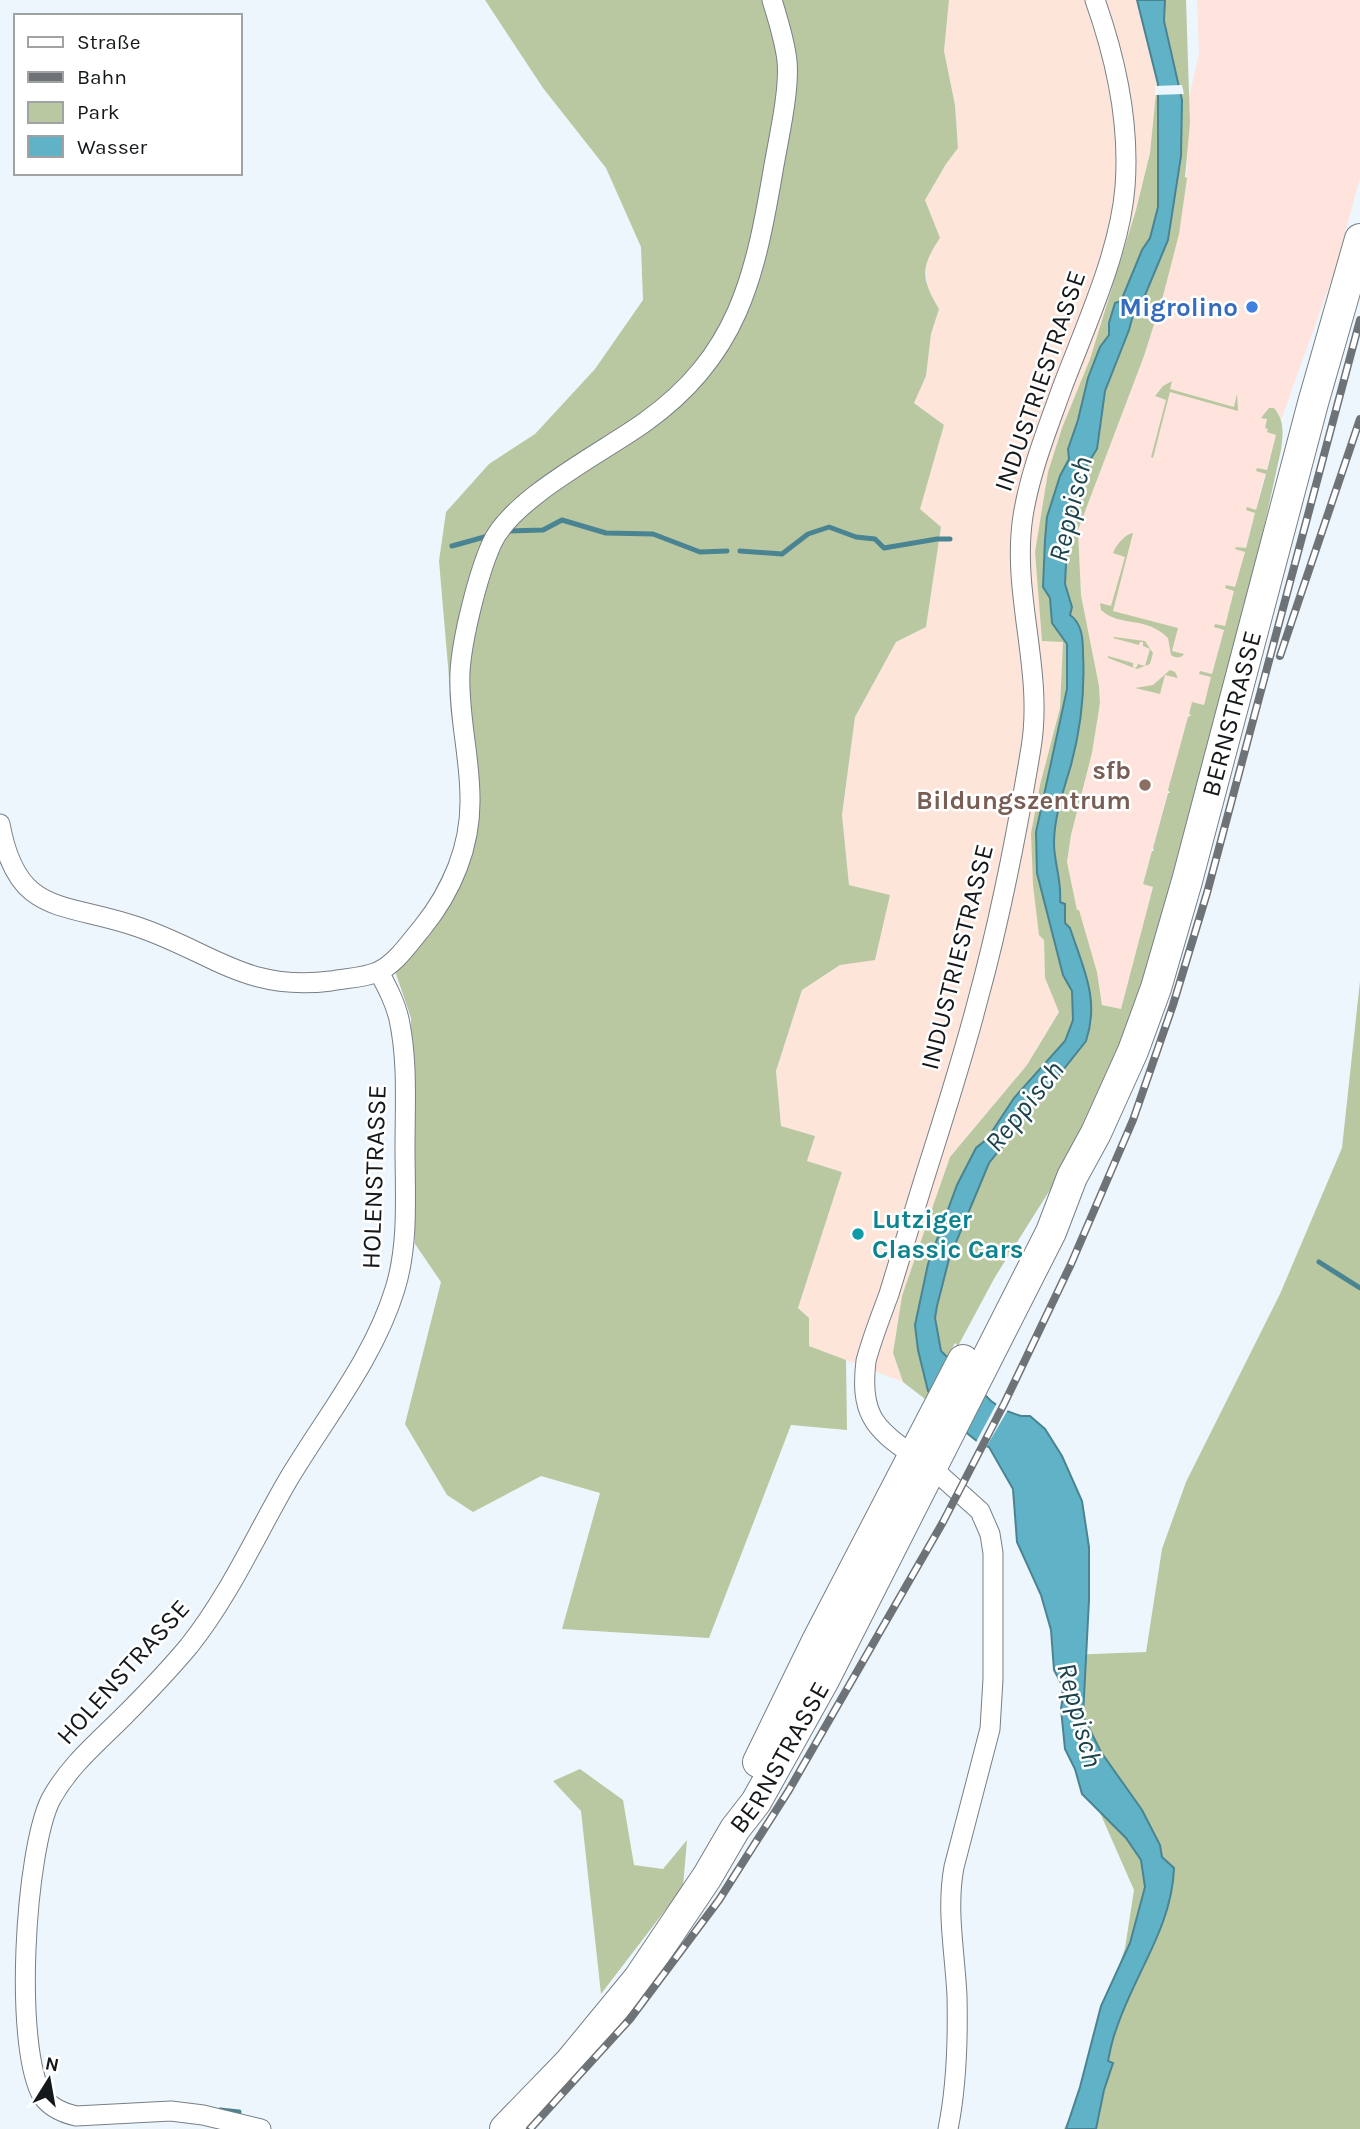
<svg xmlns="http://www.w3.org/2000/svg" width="1360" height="2129" font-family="Karla,sans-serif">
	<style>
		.commercial { fill: #fee4dd }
		.industrial { fill: #fde5da }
		.green { fill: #b9c8a1 }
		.water { fill: #60b3c6; stroke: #4a8492; stroke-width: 2 }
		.pier { fill: #eef6fd }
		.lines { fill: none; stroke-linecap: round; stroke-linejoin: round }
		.stream { stroke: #4a8492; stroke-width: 5 }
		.street-casing { stroke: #787f85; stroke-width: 21 }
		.primary-casing { stroke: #787f85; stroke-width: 32 }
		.street { stroke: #fff; stroke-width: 19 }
		.primary { stroke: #fff; stroke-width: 30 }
		.rail-casing { stroke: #6e7377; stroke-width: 8 }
		.rail { stroke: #fff; stroke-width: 5; stroke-dasharray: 16; stroke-linecap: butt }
		.shop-dot { fill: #3f7fe0; stroke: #fff; stroke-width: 2.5 }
		.education-dot { fill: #8d6e63; stroke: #fff; stroke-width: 2.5 }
		.culture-dot { fill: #0f9aa8; stroke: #fff; stroke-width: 2.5 }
		.labels { text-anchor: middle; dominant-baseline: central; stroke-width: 5; stroke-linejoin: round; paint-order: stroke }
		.shop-label { font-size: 26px; font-weight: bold; fill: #366cbe; stroke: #fff; text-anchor: end }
		.street-label { font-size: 26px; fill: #15181a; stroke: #fff }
		.education-label { font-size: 26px; font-weight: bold; fill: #785e54; stroke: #fff; text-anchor: end }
		.culture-label { font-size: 26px; font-weight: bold; fill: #0d838f; stroke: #fff; text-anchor: start }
		.water-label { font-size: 28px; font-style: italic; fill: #1d444d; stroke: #fff }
	</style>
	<rect width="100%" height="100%" fill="#eef6fd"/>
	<!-- commercial -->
	<path class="commercial" d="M1197 0H1360V178L1335 270 1276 434 1204 705 1192 703 1143 884 1153 887 1121 1009 1102 1005 1097 972 1079 911H1077L1067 862 1071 835 1092 753 1100 703 1099 686 1081 595 1078 530 1144 356 1163 296 1187 172 1189 98 1199 53Z"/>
	<!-- industrial -->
	<path class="industrial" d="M949 0H1141L1157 82 1150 153 1136 210 1090 359 1062 428 1048 472 1035 552 1043 641H1063L1060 708 1040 785 1031 833 1044 940 1045 978 1059 1011 1027 1065 950 1157 902 1296 893 1353 903 1382 809 1346V1318L798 1308 842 1172 807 1161 815 1136 781 1126 776 1071 802 990 840 965 890 895 849 885 842 815 855 717 896 642 926 627 941 527 919 509 944 425 914 403 926 376 931 334 939 309 927 288 926 260 940 238 925 200 946 164 958 148 955 105 944 51Z"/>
	<!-- green -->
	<g class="green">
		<path d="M485 0H949L944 51 955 105 958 148 946 164 925 200 940 238C920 268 921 278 939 309L931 334 926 376 914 403 944 425 920 509 941 527 926 627 896 642 855 717 842 815 849 885 890 895 875 960 840 965 802 990 776 1071 781 1126 815 1136 807 1161 842 1172 798 1308 809 1318V1346L846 1360 847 1430 791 1425 709 1638 562 1629 600 1493 541 1476 473 1512 447 1495 405 1424 441 1282 415 1244 411 1018 395 971 463 834 467 794 451 701 439 561 446 512 489 464 535 434 595 369 643 300 641 247 606 168 543 88Z"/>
		<path d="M1141 0H1186L1190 123 1185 177 1187 178 1179 234 1163 296 1144 356 1078 530 1081 595 1099 686 1100 703 1092 753 1071 835 1067 862 1077 910H1079L1097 972 1102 1005 1121 1009 1153 887 1143 884 1152 851H1154L1153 848 1168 793H1170L1168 790 1188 717 1191 715 1189 714 1192 702 1204 705 1211 677 1199 674 1200 671 1212 674 1224 630 1214 627 1215 624 1225 626 1234 591 1225 588 1226 585 1235 587 1245 552 1235 549 1236 547 1246 548 1255 513 1246 510 1247 507 1256 510 1266 474 1256 471 1257 468 1267 470 1276 435 1267 432 1268 429 1265 428 1267 419 1261 418 1269 408H1274C1285 421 1283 434 1281 450L1243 623 1154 954 1099 1100 1060 1174 995 1277 958 1346 955 1343 925 1399 903 1382 893 1353 902 1296 934 1203 950 1157 1027 1065 1059 1012 1045 978 1044 940 1039 935 1033 885 1031 833 1040 785 1060 708 1063 642 1042 641 1035 552 1048 472 1062 428 1090 359 1136 210 1150 153 1157 82Z"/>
		<path d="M1172 381 1170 389 1234 407 1237 394 1238 411 1170 392 1153 458 1151 457 1166 400 1155 396 1163 386Z"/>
		<path d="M1133 533 1113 611 1178 628 1172 651 1184 654C1181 659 1175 658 1171 655L1168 638C1145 615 1121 628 1101 610L1100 603 1111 606 1125 557 1113 553C1116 545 1125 534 1133 533Z"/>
		<path d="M1114 637 1145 641 1153 653 1150 664 1137 669 1108 658V656L1133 663V667L1136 668 1138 664 1145 666 1150 649 1143 646V642H1140L1139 645 1113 638Z"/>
		<path d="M1170 670 1175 672 1178 678 1165 675 1160 694 1135 688 1153 685Z"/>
		<path d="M1360 981V2129H1064L1076 2104 1098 2029 1125 1948 1134 1890 1079 1765 1067 1655 1146 1652 1162 1549 1186 1482 1280 1294 1342 1148Z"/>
		<path d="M580 1769 623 1800 634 1865 663 1869 687 1840 683 1887 601 1994 581 1811 553 1781Z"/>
	</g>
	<!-- water -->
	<path class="water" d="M1137 0H1165L1164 21 1182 100 1181 156 1168 240 1143 300 1136 304 1129 330 1105 391 1097 449 1080 476 1068 523 1065 584 1072 607 1070 615C1082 623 1083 639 1083 653 1085 691 1081 728 1071 765 1064 789 1054 817 1054 843 1054 863 1062 881 1060 902L1065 904V923L1070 928C1083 968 1100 999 1086 1041L989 1163 949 1259 937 1306 935 1318 941 1351 991 1401 1004 1410 1021 1416H1030L1045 1429 1062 1456 1082 1501 1089 1547V1600L1083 1716 1101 1752 1142 1810 1160 1845 1162 1857 1174 1868C1172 1928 1134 1974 1116 2030 1112 2040 1110 2051 1108 2061L1113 2063 1104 2090 1096 2129H1066L1080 2087 1101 2006 1130 1943 1145 1887 1141 1860 1126 1838 1082 1794 1075 1769 1065 1749 1061 1709 1063 1695 1061 1683 1054 1670 1051 1630 1041 1595 1017 1542 1013 1489 989 1447 982 1445 968 1434 928 1391 918 1350 915 1325 928 1264 957 1185 976 1148 987 1139 1014 1098 1065 1041 1073 1020 1072 991 1063 975 1037 873 1036 832 1067 689V644L1052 623 1050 598 1043 587 1045 540 1047 517 1060 476 1069 459 1068 449 1078 420 1088 378 1100 347 1109 335V323L1115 303 1121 301 1142 250 1150 238 1158 207V84Z"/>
	<!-- pier -->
	<g class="pier">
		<path d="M1182 85 1184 94 1155 95V86Z"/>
		<path d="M998 1401 1009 1408 985 1449 981 1448 975 1444Z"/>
	</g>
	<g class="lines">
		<!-- stream -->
		<g class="stream">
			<path d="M508 531 543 530 562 520 606 533 653 534 700 552 727 551"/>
			<path d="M452 546 488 536"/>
			<path d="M740 551 782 554 808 534 829 527 856 537 875 539 884 548 937 539H950"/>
			<path d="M1319 1262 1360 1288"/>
			<path d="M220 2110 239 2112"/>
		</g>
		<defs>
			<g id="street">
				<path d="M0 824C17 918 64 901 138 927 212 952 246 992 331 981 346 978 364 978 377 972 395 965 410 942 422 928 452 891 471 846 470 798 470 756 458 714 460 672 462 638 478 574 492 543 512 498 605 451 645 422 738 356 755 277 773 171 778 141 790 90 787 61 785 41 778 20 772 0"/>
				<path d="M913 1455C872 1428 860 1411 866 1361 872 1338 881 1316 889 1294 900 1258 911 1222 922 1186 941 1125 961 1065 977 1003 1000 920 1017 833 1031 748 1044 670 1011 594 1023 516 1030 472 1047 430 1062 388 1085 327 1120 252 1125 187 1130 123 1116 59 1095 0"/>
				<path d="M932 1468 980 1511 990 1534 993 1553V1679L990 1729 954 1867C946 1909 955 1953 957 1996 958 2040 957 2085 948 2129"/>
				<path d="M261 2129 203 2115 171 2111 76 2116C63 2113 51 2108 43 2097 13 2048 25 1850 51 1799 69 1766 97 1743 123 1717 146 1694 168 1671 189 1646 229 1596 256 1535 288 1480 325 1418 374 1358 395 1289 409 1244 405 1194 405 1148 405 1105 408 1061 399 1019 395 1002 387 987 379 972"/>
			</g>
			<g id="primary">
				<path d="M758 1762 816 1643 963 1360"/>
				<path id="s1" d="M505 2129 569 2063 639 1978 707 1877 735 1829 756 1802 824 1680 1051 1232 1072 1177 1096 1133 1133 1051 1156 988 1187 881 1313 403 1360 239"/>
			</g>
		</defs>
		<!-- street casing -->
		<use href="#street" class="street-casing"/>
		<!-- primary casing -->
		<use href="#primary" class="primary-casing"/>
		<!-- street -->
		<use href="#street" class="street"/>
		<!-- primary -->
		<use href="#primary" class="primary"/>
		<defs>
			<g id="rail">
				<path d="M1280 656 1360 419"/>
				<path d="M530 2129 630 2019 719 1900 789 1790 943 1522 1004 1404 1071 1264 1133 1120 1173 1005 1207 893 1360 320"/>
			</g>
		</defs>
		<!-- rail casing -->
		<use href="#rail" class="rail-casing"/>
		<!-- rail -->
		<use href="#rail" class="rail"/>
	</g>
	<!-- markers -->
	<circle class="shop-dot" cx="1252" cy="307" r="7"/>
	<circle class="education-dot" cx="1145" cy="785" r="7"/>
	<circle class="culture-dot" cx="858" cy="1234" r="7"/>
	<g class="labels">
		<!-- shop labels -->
		<g class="shop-label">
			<text x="1238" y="307">Migrolino</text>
		</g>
		<!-- street labels -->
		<g class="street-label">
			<text transform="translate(1040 381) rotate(-71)">INDUSTRIESTRASSE</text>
			<text stroke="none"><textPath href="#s1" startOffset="1606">BERNSTRASSE</textPath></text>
			<text transform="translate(957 957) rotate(-76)">INDUSTRIESTRASSE</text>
			<text transform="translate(374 1177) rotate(-88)">HOLENSTRASSE</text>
			<text transform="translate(123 1672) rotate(-48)">HOLENSTRASSE</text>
			<text stroke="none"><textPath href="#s1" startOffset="464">BERNSTRASSE</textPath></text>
		</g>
		<!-- education labels -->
		<g class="education-label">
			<text x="1131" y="770">sfb<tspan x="1131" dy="30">Bildungszentrum</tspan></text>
		</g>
		<!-- culture labels -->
		<g class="culture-label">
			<text x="872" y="1219">Lutziger<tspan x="872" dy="30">Classic Cars</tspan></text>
		</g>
		<!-- water labels -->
		<g class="water-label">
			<text transform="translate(1070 509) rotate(-76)">Reppisch</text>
			<text transform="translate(1024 1106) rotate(-51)">Reppisch</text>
			<text transform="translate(1080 1715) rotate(75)">Reppisch</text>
		</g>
	</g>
	<!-- legend -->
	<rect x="14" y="14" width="228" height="161" fill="#ffffff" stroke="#a1a3a3" stroke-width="2"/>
	<rect x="28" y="37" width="35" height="10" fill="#ffffff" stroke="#a1a3a3" stroke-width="2"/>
	<text x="77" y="49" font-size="21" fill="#15181a">Straße</text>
	<rect x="28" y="72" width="35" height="10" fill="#6e7377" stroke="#a1a3a3" stroke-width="2"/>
	<text x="77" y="84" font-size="21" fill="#15181a">Bahn</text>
	<rect x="28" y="102" width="35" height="21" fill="#b9c8a1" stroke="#a1a3a3" stroke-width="2"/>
	<text x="77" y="119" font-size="21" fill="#15181a">Park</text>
	<rect x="28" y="136" width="35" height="21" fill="#60b3c6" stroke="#a1a3a3" stroke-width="2"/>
	<text x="77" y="154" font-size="21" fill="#15181a">Wasser</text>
	<!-- north arrow -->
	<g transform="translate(49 2080) rotate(11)" stroke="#ffffff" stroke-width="5" paint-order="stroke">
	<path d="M0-5L12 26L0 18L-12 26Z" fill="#15181a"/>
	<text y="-10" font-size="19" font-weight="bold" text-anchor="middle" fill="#15181a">N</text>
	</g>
</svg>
